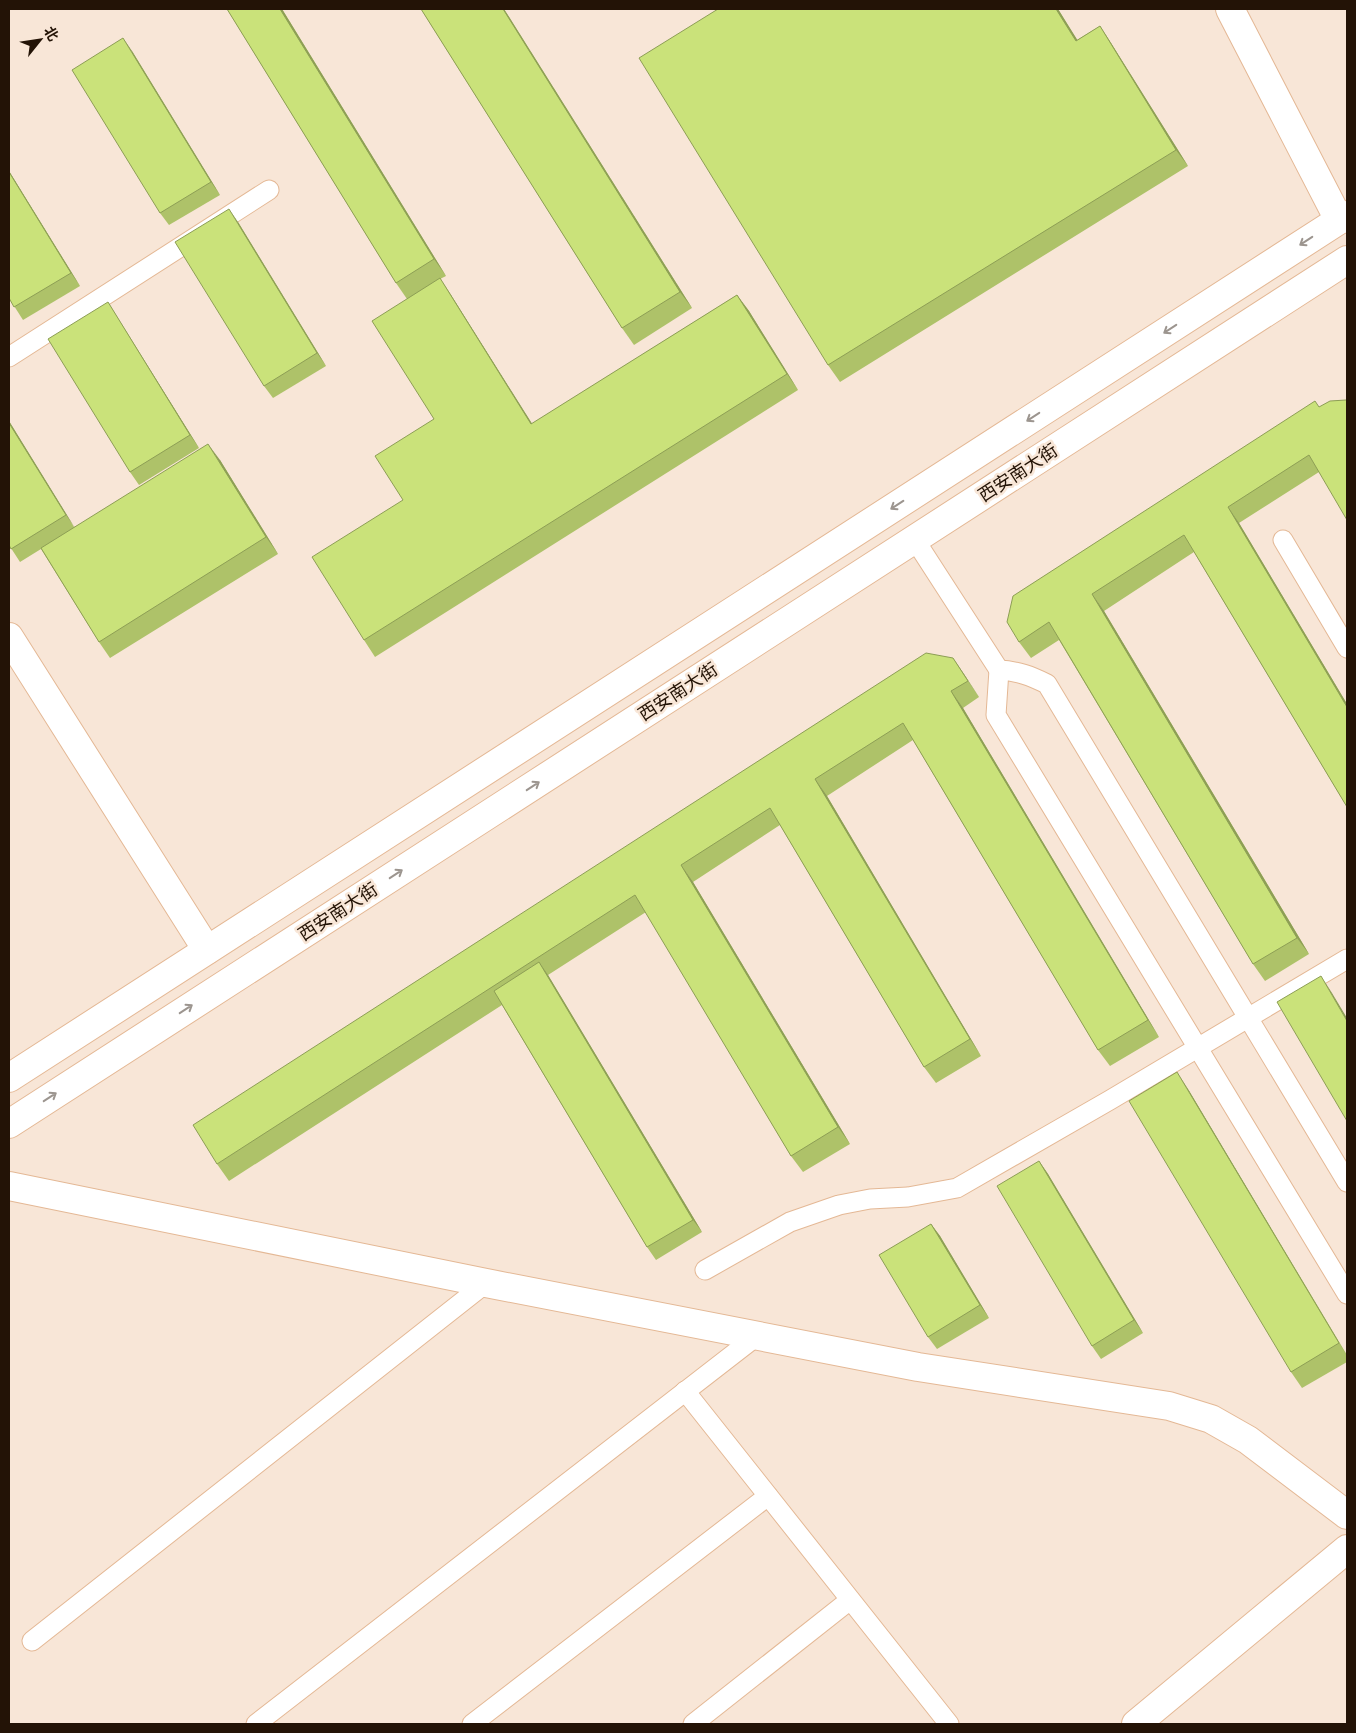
<svg xmlns="http://www.w3.org/2000/svg" width="1356" height="1733" font-family="Arial,'Noto Sans SC',sans-serif">
	<style>
		.lines { fill: none; stroke-linecap: round; stroke-linejoin: round }
		.lane-casing { stroke: #e4b895; stroke-width: 21 }
		.street-casing { stroke: #e4b895; stroke-width: 30 }
		.secondary-casing { stroke: #e4b895; stroke-width: 30 }
		.lane { stroke: #fff; stroke-width: 19 }
		.street { stroke: #fff; stroke-width: 28 }
		.secondary { stroke: #fff; stroke-width: 28 }
		.wall { fill: #aec269 }
		.shaded-wall { fill: #8d9e55 }
		.building { fill: #cae27a; stroke: #8d9e55 }
		.oneway { stroke: #9c958f }
		.labels { text-anchor: middle; dominant-baseline: central; stroke-width: 5; stroke-linejoin: round; paint-order: stroke }
		.street-label { font-size: 18px; fill: #231306; stroke: #f8e6d7 }
	</style>
	<rect width="100%" height="100%" fill="#f8e6d7"/>
	<g class="lines">
		<defs>
			<g id="lane">
				<path d="M9 357 269 190"/>
				<path d="M915 540 999 670"/>
				<path d="M1283 540 1347 648"/>
				<path d="M1347 1182 1047 684C1031 676 1018 671 999 670L996 715 1347 1294"/>
				<path d="M705 1270 790 1222 839 1205 870 1199 908 1197 957 1188 1110 1100 1347 959"/>
				<path d="M685 1391 949 1724"/>
				<path d="M32 1641 486 1283"/>
				<path d="M256 1724 758 1335"/>
				<path d="M472 1724 768 1496"/>
				<path d="M693 1724 850 1600"/>
			</g>
			<g id="street">
				<path d="M1230 9 1339 220"/>
				<path d="M9 637 207 950"/>
				<path d="M9 1186 486 1283 918 1367 1169 1406 1211 1419 1248 1440 1347 1515"/>
				<path d="M1136 1724 1347 1549"/>
			</g>
			<g id="secondary">
				<path d="M9 1078 1347 215"/>
				<path d="M9 1124 1347 260"/>
			</g>
		</defs>
		<!-- lane casing -->
		<use href="#lane" class="lane-casing"/>
		<!-- street casing -->
		<use href="#street" class="street-casing"/>
		<!-- secondary casing -->
		<use href="#secondary" class="secondary-casing"/>
		<!-- lane -->
		<use href="#lane" class="lane"/>
		<!-- street -->
		<use href="#street" class="street"/>
		<!-- secondary -->
		<use href="#secondary" class="secondary"/>
	</g>
	<!-- wall -->
	<g class="wall">
		<path d="M227 9H282L446 276 440 279 451 295 532 424 737 295 749 311 798 390 375 657 364 640 403 500 434 419 407 299 396 283Z"/>
		<path d="M421 9H504L692 308 634 345 622 328Z"/>
		<path d="M1058 9 1077 40 1100 26 1111 43 1188 166 840 382 828 365Z"/>
		<path d="M132 51 220 195 169 225 160 213Z"/>
		<path d="M9 171 80 286 23 320 9 298Z"/>
		<path d="M238 222 326 366 273 398 264 386Z"/>
		<path d="M108 302 116 315 199 448 139 485 130 472Z"/>
		<path d="M1315 401 1319 472 1239 523 1347 704V807L1194 552 1104 611 1309 954 1265 981 1253 964 1059 640 1031 658 1019 642Z"/>
		<path d="M9 421 74 527 220 460 278 554 110 658 99 642 41 549 20 562 9 545Z"/>
		<path d="M953 658 979 697 963 708 1159 1037 1110 1066 1098 1050 913 740 827 796 981 1056 936 1083 924 1067 780 825 693 882 850 1144 803 1172 791 1156 646 912 548 975 702 1232 656 1260 647 1247 502 1005 229 1181 217 1164Z"/>
		<path d="M1188 1089 1347 1355V1362L1302 1388 1291 1372Z"/>
		<path d="M1039 1161 1048 1174 1143 1333 1101 1359 1092 1346Z"/>
		<path d="M931 1224 940 1236 989 1318 937 1349 928 1337Z"/>
	</g>
	<!-- shaded-wall -->
	<g class="shaded-wall">
		<path d="M280 9H282L446 276 434 259Z"/>
		<path d="M503 9H504L692 308 680 292Z"/>
		<path d="M1056 9H1058L1088 57 1076 41Z"/>
		<path d="M1100 26 1111 43 1188 166 1176 150Z"/>
		<path d="M123 38 132 51 220 195 211 182Z"/>
		<path d="M9 171 80 286 71 273 9 172Z"/>
		<path d="M229 209 238 222 326 366 317 353Z"/>
		<path d="M440 278 451 295 543 441 531 424Z"/>
		<path d="M737 295 749 311 798 390 787 374Z"/>
		<path d="M108 302 116 315 199 448 190 435Z"/>
		<path d="M9 421 75 528 66 515 9 423Z"/>
		<path d="M208 444 220 460 278 554 266 537Z"/>
		<path d="M1228 507 1239 523 1347 704V707Z"/>
		<path d="M1092 594 1104 611 1309 954 1297 938Z"/>
		<path d="M953 658 964 674 979 697 968 681Z"/>
		<path d="M951 691 963 708 1159 1037 1148 1020Z"/>
		<path d="M815 779 827 796 981 1056 970 1039Z"/>
		<path d="M681 865 693 882 850 1144 838 1127Z"/>
		<path d="M539 962 548 975 702 1232 693 1220Z"/>
		<path d="M1321 976 1332 993 1347 1018V1021Z"/>
		<path d="M1177 1072 1188 1089 1347 1356 1339 1343Z"/>
		<path d="M1039 1161 1048 1174 1143 1333 1134 1320Z"/>
		<path d="M931 1224 940 1236 989 1318 980 1305Z"/>
	</g>
	<!-- building -->
	<g class="building">
		<path d="M227 9H280L434 259 396 283Z"/>
		<path d="M421 9H503L680 292 622 328Z"/>
		<path d="M718 9H1056L1076 41 1100 26 1176 150 828 365 639 58Z"/>
		<path d="M123 38 211 182 160 213 72 70Z"/>
		<path d="M9 172 71 273 14 307 9 298Z"/>
		<path d="M229 209 317 353 264 386 175 242Z"/>
		<path d="M440 278 531 424 737 295 787 374 364 640 312 557 403 500 375 456 434 419 372 321Z"/>
		<path d="M108 302 190 435 130 472 48 339Z"/>
		<path d="M1346 400H1347V520L1309 455 1228 507 1347 707V807L1184 535 1092 594 1297 938 1253 964 1049 622 1019 642 1007 622 1013 596 1315 401 1319 407 1330 401Z"/>
		<path d="M9 423 66 515 11 549 9 545Z"/>
		<path d="M208 444 266 537 99 642 41 548Z"/>
		<path d="M926 653 953 658 968 681 951 691 1148 1020 1098 1050 903 723 815 779 970 1039 924 1067 770 808 681 865 838 1127 791 1156 635 895 217 1164 193 1125Z"/>
		<path d="M539 962 693 1220 647 1247 494 991Z"/>
		<path d="M1321 976 1347 1021V1121L1277 1002Z"/>
		<path d="M1177 1072 1339 1343 1291 1372 1129 1101Z"/>
		<path d="M1039 1161 1134 1320 1092 1346 997 1186Z"/>
		<path d="M931 1224 980 1305 928 1337 879 1255Z"/>
	</g>
	<!-- one-way arrows -->
	<defs><path id="oneway-shaft" d="M-6 0H5M1.5-3L5.5 0L1.5 3" fill="none" stroke-width="1.6" stroke-linecap="round" stroke-linejoin="round" transform="scale(1.25)"/></defs>
	<g class="oneway">
		<use href="#oneway-shaft" transform="translate(1306 241) rotate(147)"/>
		<use href="#oneway-shaft" transform="translate(1170 329) rotate(147)"/>
		<use href="#oneway-shaft" transform="translate(1033 417) rotate(147)"/>
		<use href="#oneway-shaft" transform="translate(897 505) rotate(147)"/>
		<use href="#oneway-shaft" transform="translate(533 786) rotate(-33)"/>
		<use href="#oneway-shaft" transform="translate(396 874) rotate(-33)"/>
		<use href="#oneway-shaft" transform="translate(186 1009) rotate(-33)"/>
		<use href="#oneway-shaft" transform="translate(50 1097) rotate(-33)"/>
	</g>
	<g class="labels">
		<!-- street labels -->
		<g class="street-label">
			<text transform="translate(1018 473) rotate(-33)">西安南大街</text>
			<text transform="translate(678 692) rotate(-33)">西安南大街</text>
			<text transform="translate(338 912) rotate(-33)">西安南大街</text>
		</g>
	</g>
	<!-- border -->
	<rect width="1356" height="1733" fill="none" stroke="#231306" stroke-width="20"/>
	<!-- north arrow -->
	<g transform="translate(40 40) rotate(60)" stroke="#f8e6d7" stroke-width="4" paint-order="stroke">
	<path d="M0-4L9 19L0 12L-9 19Z" fill="#231306"/>
	<text y="-8" font-size="14" font-weight="bold" text-anchor="middle" fill="#231306">北</text>
	</g>
</svg>
